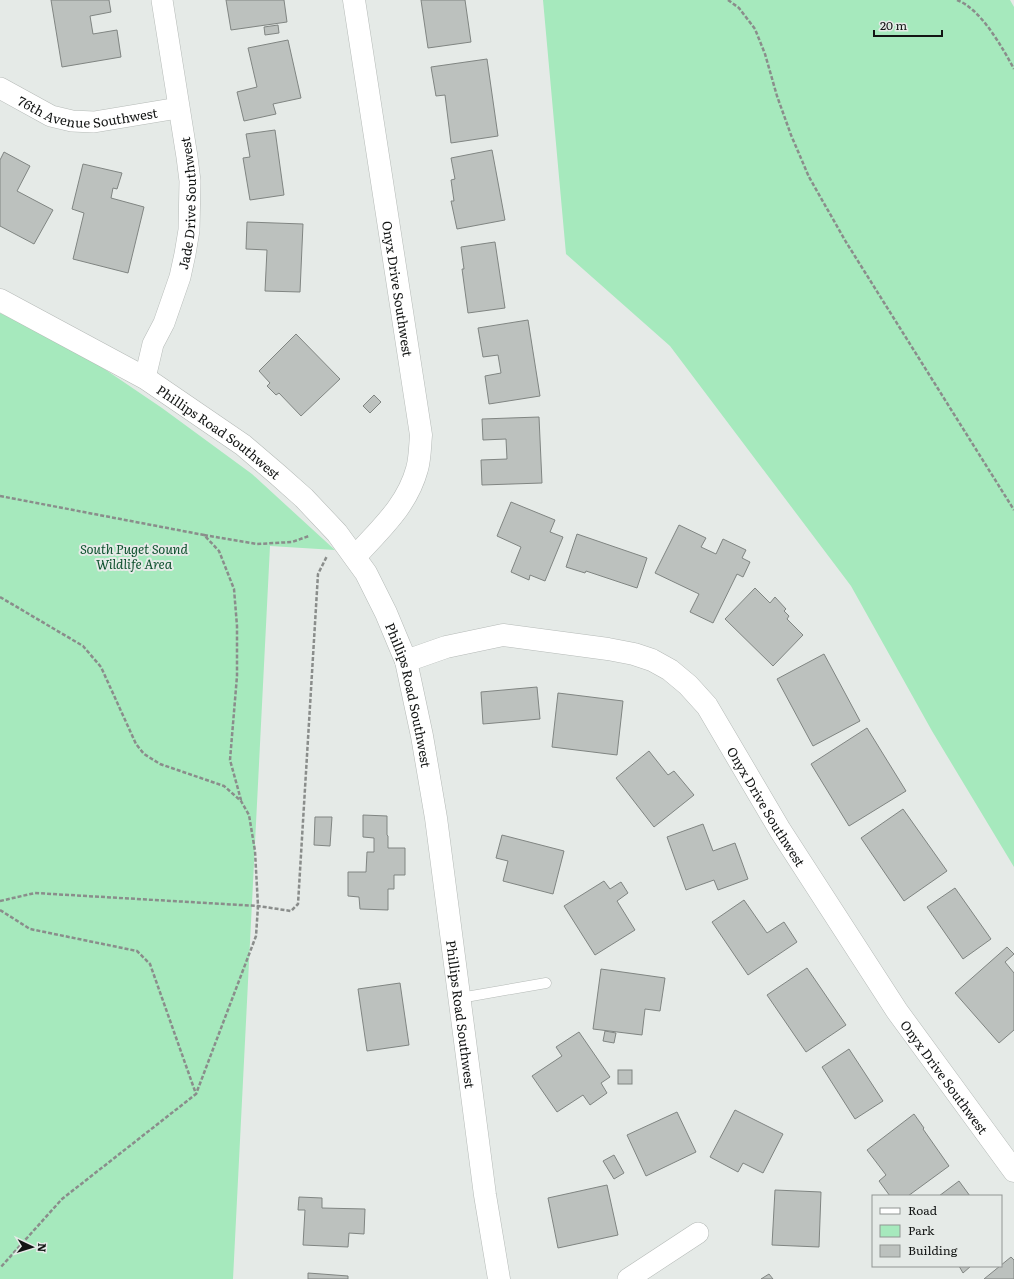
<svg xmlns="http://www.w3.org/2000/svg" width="1014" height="1279" font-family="Literata,serif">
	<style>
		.green { fill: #a6e9bd }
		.building { fill: #bcc1be; stroke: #808582 }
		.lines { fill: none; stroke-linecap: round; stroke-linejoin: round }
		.lane-casing { stroke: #b5bab7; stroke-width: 11 }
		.street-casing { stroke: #b5bab7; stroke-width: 22 }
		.secondary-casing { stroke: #b5bab7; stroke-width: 23 }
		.path { stroke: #8a8d8b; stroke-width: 2.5; stroke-dasharray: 4 2; stroke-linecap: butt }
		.lane { stroke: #fff; stroke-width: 10 }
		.street { stroke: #fff; stroke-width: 21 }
		.secondary { stroke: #fff; stroke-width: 22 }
		.labels { text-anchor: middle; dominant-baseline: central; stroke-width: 4; stroke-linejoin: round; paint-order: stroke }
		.street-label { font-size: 13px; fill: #131514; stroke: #e5eae7 }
		.park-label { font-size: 13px; font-style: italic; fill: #0f512f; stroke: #e5eae7 }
	</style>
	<rect width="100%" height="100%" fill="#e5eae7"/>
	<!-- green -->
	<g class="green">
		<path d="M543 0H1010L1014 7V867L932 731 851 586 670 346 566 254Z"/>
		<path d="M0 313 72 347 162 408 252 474 335 550 270 546 233 1279H0Z"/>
	</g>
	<!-- building -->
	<g class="building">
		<path d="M51 0H109L111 12 90 16 93 34 117 30 121 57 62 67Z"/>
		<path d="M226 0H284L287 22 231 30Z"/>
		<path d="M421 0H465L471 42 428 48Z"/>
		<path d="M278 25 279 33 265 35 264 27Z"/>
		<path d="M288 40 301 98 273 104 276 114 244 121 237 92 257 87 248 48Z"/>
		<path d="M487 59 498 136 451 143 445 95 436 96 431 67Z"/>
		<path d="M275 130 284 195 250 200 243 158 250 157 246 134Z"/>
		<path d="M492 150 505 220 457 229 451 201H454L451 180 455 179 451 158Z"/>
		<path d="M4 152 30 166 17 191 53 210 34 244 0 226V160Z"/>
		<path d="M83 164 122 173 117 189 113 188 111 198 144 207 128 273 73 259 84 213 72 209Z"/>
		<path d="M247 222 303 224 300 292 265 291 267 250 246 249Z"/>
		<path d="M495 242 505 308 468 313 462 269H464L461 247Z"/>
		<path d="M528 320 540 396 489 404 485 376 501 373 498 355 483 357 478 328Z"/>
		<path d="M296 334 340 379 301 416 279 393 276 395 267 386 270 383 259 371Z"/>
		<path d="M374 395 381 402 370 413 363 406Z"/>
		<path d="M539 417 542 483 482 485 481 460 507 459 506 439 483 440 482 419Z"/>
		<path d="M511 502 555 520 550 532 563 537 545 581 530 575 529 580 511 572 521 547 497 536Z"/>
		<path d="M679 525 706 538 701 547 716 554 723 539 746 550 742 558 750 562 743 577 737 574 713 623 690 612 699 594 655 573Z"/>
		<path d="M577 534 647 558 637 588 586 571 585 573 566 567Z"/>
		<path d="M755 588 770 603 775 597 786 609 784 611 789 616 787 619 803 635 773 666 725 619Z"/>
		<path d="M824 654 860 721 813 746 777 679Z"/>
		<path d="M537 687 540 719 483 724 481 692Z"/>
		<path d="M558 693 623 701 617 755 552 747Z"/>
		<path d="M867 728 906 791 849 826 811 764Z"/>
		<path d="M649 751 668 775 674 771 694 795 654 827 616 778Z"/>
		<path d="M903 809 947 871 904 901 861 838Z"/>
		<path d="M363 815 387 816V835L388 836V848H405V875H394V889H388V910L360 909 359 897 348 896V872H366L367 852H374V838L363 837Z"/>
		<path d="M315 817H332L330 846 314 845Z"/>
		<path d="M703 824 713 851 735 843 748 879 718 890 714 880 686 890 667 837Z"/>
		<path d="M502 835 564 851 553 894 503 881 508 861 496 858Z"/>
		<path d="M604 881 610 889 621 882 628 893 617 901 635 930 595 955 564 906Z"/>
		<path d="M955 888 991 939 963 959 927 907Z"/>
		<path d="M744 900 767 933 784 922 797 942 748 975 712 922Z"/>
		<path d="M1007 947 1014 954 1005 962 1014 973V1030L999 1043 955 993Z"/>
		<path d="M807 968 846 1025 806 1052 767 995Z"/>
		<path d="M601 969 665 978 660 1011 645 1009 642 1035 593 1029Z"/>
		<path d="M400 983 409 1045 367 1051 358 989Z"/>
		<path d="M605 1031 616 1033 614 1043 603 1041Z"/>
		<path d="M579 1032 610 1077 601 1083 607 1093 590 1105 583 1095 557 1112 532 1076 562 1056 556 1047Z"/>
		<path d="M849 1049 883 1101 855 1119 822 1067Z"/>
		<rect x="618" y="1070" width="14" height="14"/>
		<path d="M735 1110 783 1134 763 1173 743 1163 738 1172 710 1157Z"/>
		<path d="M677 1112 696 1152 646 1176 627 1135Z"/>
		<path d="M914 1114 924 1128 923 1129 949 1166 908 1196H890L879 1181 886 1175 867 1150Z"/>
		<path d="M614 1155 624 1173 614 1179 603 1161Z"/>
		<path d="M959 1181 970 1196H939Z"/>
		<path d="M607 1185 618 1235 558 1248 548 1198Z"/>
		<path d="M775 1190 821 1192 819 1247 772 1245Z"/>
		<path d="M299 1197 322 1198V1208L365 1209 364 1234 349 1233 348 1247 303 1245 305 1210H298Z"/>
		<path d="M1011 1257 1014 1260V1279H984Z"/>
		<path d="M959 1266H971L963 1273Z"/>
		<path d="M308 1273 348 1276V1279H308Z"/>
		<path d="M769 1274 773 1279H761Z"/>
	</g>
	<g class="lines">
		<defs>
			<path id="lane" d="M460 998 546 983"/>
			<g id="street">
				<path id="s1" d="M0 88 51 116 72 121 94 122 178 108"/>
				<path id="s2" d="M145 378 153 344 164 323 180 277 185 254 189 230 190 181 187 157 162 0"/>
				<path d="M628 1279 698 1233"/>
			</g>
			<g id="secondary">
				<path id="s3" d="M354 0 421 435C420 446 420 459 417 469 407 506 380 529 355 557"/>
				<path id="s4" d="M0 300 145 378 243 445 277 474 304 498 337 533 366 573 386 613 406 661 422 736 436 818 485 1195 499 1279"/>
				<path id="s5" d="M406 661 446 647 503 635 608 649 634 654 652 660 670 670 688 685 707 706 780 830 897 1011 1014 1171"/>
			</g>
		</defs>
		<!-- lane casing -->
		<use href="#lane" class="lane-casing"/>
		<!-- street casing -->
		<use href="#street" class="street-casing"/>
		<!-- secondary casing -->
		<use href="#secondary" class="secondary-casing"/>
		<!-- path -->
		<g class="path">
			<path d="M728 0 739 8 755 29 765 54 777 96 791 135 809 177 846 242 1014 510"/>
			<path d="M957 0C981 9 1002 47 1014 69"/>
			<path d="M0 496 204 535 219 551 234 589 237 626V676L230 760 241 800"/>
			<path d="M204 535 257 544 292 542 309 536"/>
			<path d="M0 597 83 646 101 667 136 744 144 754 160 764 224 786 241 801 249 815 255 851 258 906 256 936 196 1094"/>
			<path d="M0 901 35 893 258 906 291 911 298 904 318 574 327 556"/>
			<path d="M0 910 30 929 137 951 150 964 196 1094 62 1199 0 1268"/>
		</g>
		<!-- lane -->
		<use href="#lane" class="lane"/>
		<!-- street -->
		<use href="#street" class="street"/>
		<!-- secondary -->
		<use href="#secondary" class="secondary"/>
	</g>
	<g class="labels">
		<!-- street labels -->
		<g class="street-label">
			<text stroke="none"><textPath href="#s1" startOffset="94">76th Avenue Southwest</textPath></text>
			<text stroke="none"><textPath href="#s2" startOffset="182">Jade Drive Southwest</textPath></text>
			<text stroke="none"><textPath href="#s3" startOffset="292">Onyx Drive Southwest</textPath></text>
			<text stroke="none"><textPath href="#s4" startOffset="256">Phillips Road Southwest</textPath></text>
			<text stroke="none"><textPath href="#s4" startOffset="592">Phillips Road Southwest</textPath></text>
			<text stroke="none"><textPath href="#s5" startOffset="441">Onyx Drive Southwest</textPath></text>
			<text stroke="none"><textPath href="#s4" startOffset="916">Phillips Road Southwest</textPath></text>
			<text stroke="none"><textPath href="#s5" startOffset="765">Onyx Drive Southwest</textPath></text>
		</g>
		<!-- park labels -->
		<g class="park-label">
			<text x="134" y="548">South Puget Sound<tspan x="134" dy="15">Wildlife Area</tspan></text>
		</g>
	</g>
	<!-- legend -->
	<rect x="872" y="1195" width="130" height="72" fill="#e5eae7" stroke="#919593"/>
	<rect x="880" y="1208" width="20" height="6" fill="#ffffff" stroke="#919593"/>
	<text x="908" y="1215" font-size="12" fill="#131514">Road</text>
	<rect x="880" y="1225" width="20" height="12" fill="#a6e9bd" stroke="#919593"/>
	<text x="908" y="1235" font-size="12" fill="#131514">Park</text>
	<rect x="880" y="1245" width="20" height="12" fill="#bcc1be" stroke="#919593"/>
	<text x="908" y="1255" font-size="12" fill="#131514">Building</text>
	<!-- north arrow -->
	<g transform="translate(32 1247) rotate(94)" stroke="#e5eae7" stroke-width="3" paint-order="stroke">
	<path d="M0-3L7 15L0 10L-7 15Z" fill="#131514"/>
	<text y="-6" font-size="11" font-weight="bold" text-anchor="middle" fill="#131514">N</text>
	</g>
	<!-- scale -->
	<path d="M874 30v6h68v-6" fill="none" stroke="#131514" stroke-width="2"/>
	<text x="880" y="30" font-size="12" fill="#131514" stroke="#e5eae7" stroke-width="3" paint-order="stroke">20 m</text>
</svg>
